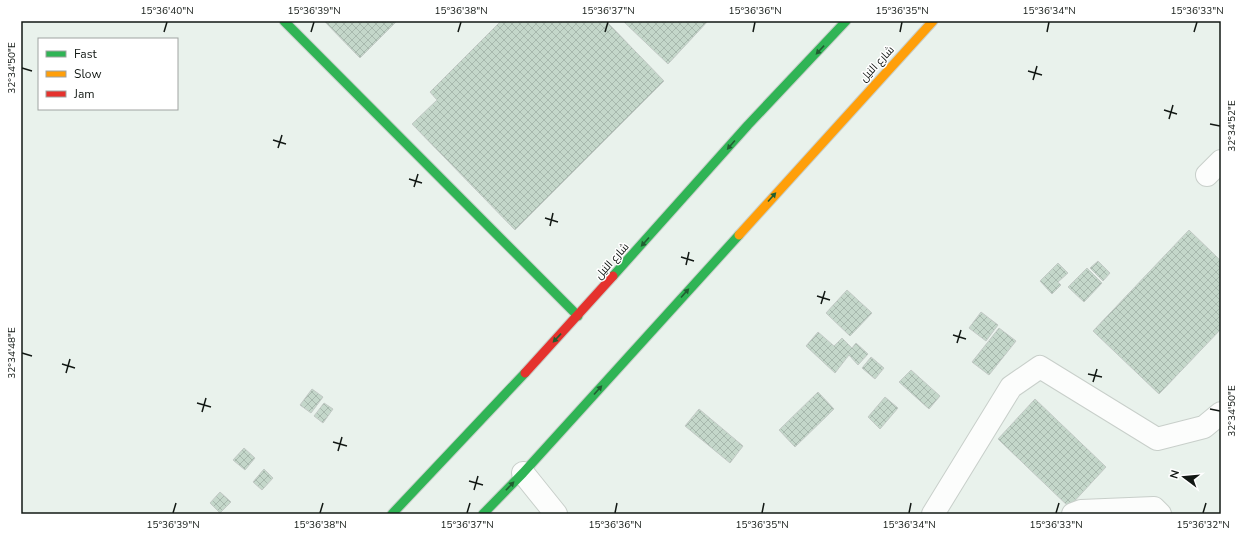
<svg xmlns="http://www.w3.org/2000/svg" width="1242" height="535" font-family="'Nunito Sans',Cairo,sans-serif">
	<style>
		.building { fill: url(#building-cross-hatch); stroke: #c3cac6 }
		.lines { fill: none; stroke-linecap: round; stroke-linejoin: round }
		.street-casing { stroke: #c8cfca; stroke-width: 24 }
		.fast-casing { stroke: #c8cfca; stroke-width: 11 }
		.slow-casing { stroke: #c8cfca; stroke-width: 11 }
		.jam-casing { stroke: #c8cfca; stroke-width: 11 }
		.street { stroke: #fcfdfc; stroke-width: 22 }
		.fast { stroke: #30b455; stroke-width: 9 }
		.slow { stroke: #ff9f0a; stroke-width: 9 }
		.jam { stroke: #e5322d; stroke-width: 9 }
		.oneway { fill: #205e31 }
		.ticks { fill: none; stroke: #121814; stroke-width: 1.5 }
		.labels { text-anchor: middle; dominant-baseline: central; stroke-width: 3; stroke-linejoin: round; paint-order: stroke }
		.street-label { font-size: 11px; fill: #121814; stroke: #fff }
		.neatline { fill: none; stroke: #121814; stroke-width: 1.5 }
		.ticks-label { font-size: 10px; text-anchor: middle; fill: #121814 }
	</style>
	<defs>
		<pattern id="building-cross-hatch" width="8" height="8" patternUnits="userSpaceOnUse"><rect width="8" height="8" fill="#c4d7ca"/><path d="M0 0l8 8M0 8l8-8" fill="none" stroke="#a7b8ad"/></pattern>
	</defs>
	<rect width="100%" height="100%" fill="#e9f2ec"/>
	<!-- building -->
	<g class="building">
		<path d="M324 21H397L360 58Z"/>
		<path d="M501 21H606L664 81 515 230 412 124 437 100 430 92Z"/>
		<path d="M623 21H708L668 64Z"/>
		<path d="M1189 230 1221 261V329L1159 394 1093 331Z"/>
		<path d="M1098 261 1110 273 1103 281 1090 268Z"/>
		<path d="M1058 263 1068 273 1058 282 1061 285 1052 294 1040 281Z"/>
		<path d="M1087 268 1102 283 1084 302 1068 287Z"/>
		<path d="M847 290 872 313 850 336 826 313Z"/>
		<path d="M981 312 998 325 986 341 969 328Z"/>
		<path d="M999 328 1016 341 989 375 972 362Z"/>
		<path d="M818 332 834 346 842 338 852 348 856 343 868 354 858 365 849 355 835 373 806 346Z"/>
		<path d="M871 357 884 368 875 379 862 368Z"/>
		<path d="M911 370 940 396 929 409 899 382Z"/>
		<path d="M312 389 323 397 311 413 300 405Z"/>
		<path d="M818 392 834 409 795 447 779 430Z"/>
		<path d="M885 397 898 408 880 429 868 417Z"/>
		<path d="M1035 399 1106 467 1069 507 998 439Z"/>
		<path d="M324 403 333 409 323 423 314 416Z"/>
		<path d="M699 409 743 446 730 463 685 426Z"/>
		<path d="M244 448 255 458 245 470 233 460Z"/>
		<path d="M264 469 273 478 262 490 253 482Z"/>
		<path d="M220 492 231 502 220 513 210 503Z"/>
	</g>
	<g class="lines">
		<defs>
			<g id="street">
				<path d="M1207 175 1221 161"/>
				<path d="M523 473 556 514"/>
				<path d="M933 514 1011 387 1040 367 1157 439 1204 427 1221 413"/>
				<path d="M1073 514 1081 511 1154 508 1160 514"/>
			</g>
			<g id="fast">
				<path d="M284 21 578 316"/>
				<path d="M613 276 748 125 846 21"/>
				<path d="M392 514 525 373"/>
				<path d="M483 514 523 473 739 235"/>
			</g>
			<path id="slow" d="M739 235 933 21"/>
			<path id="jam" d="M525 373 613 276"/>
		</defs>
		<!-- street casing -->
		<use href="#street" class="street-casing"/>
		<!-- fast casing -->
		<use href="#fast" class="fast-casing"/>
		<!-- slow casing -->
		<use href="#slow" class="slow-casing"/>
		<!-- jam casing -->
		<use href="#jam" class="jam-casing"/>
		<!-- street -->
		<use href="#street" class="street"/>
		<!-- fast -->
		<use href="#fast" class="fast"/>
		<!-- slow -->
		<use href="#slow" class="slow"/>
		<!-- jam -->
		<use href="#jam" class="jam"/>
	</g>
	<!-- one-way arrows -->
	<defs><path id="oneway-solid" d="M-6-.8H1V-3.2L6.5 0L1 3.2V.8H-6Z"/></defs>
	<g class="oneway">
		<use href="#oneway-solid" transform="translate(820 50) rotate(133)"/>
		<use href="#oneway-solid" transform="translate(731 145) rotate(131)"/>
		<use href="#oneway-solid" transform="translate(772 197) rotate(-48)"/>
		<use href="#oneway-solid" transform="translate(645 242) rotate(132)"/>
		<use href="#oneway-solid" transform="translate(685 293) rotate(-48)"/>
		<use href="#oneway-solid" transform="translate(557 338) rotate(133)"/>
		<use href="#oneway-solid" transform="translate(598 390) rotate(-48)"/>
		<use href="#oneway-solid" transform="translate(510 486) rotate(-46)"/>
	</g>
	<!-- ticks -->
	<path class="ticks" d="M164 32 167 22M311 32 314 22M458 32 461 22M605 32 608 22M753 32 755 22M900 32 902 22M1047 32 1049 22M1194 32 1197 22M22 68 32 71M1028 71 1042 75M1033 80 1037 66M1164 110 1177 114M1169 119 1173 105M1210 124 1220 126M273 140 286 144M278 148 282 135M409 179 422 183M414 187 418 174M545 218 558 222M550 226 553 213M681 257 694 261M686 265 689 252M817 296 830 300M821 304 825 291M953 335 966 339M957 343 961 330M22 353 32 356M62 364 75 368M66 373 70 359M1088 374 1102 377M1093 382 1097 369M197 403 211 407M1210 409 1220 411M202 412 206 398M333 442 347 446M338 451 342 437M469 481 483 485M474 490 478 476M173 513 176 503M320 513 323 503M467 513 470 503M615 513 617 503M762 513 764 503M909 513 911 503M1056 513 1059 503M1203 513 1206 503"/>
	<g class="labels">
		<!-- street labels -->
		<g class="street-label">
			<text transform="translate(877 64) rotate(-47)">شارع النيل</text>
			<text transform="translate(612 261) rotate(-48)">شارع النيل</text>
		</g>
	</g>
	<!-- border -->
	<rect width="1242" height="535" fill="none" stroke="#ffffff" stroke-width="44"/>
	<!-- legend -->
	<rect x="38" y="38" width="140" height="72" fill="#ffffff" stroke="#a0a3a1"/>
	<rect x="46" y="51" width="20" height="6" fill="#30b455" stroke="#a0a3a1"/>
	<text x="74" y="58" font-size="12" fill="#121814">Fast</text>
	<rect x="46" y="71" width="20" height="6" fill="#ff9f0a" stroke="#a0a3a1"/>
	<text x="74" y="78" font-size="12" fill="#121814">Slow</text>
	<rect x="46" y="91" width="20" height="6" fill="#e5322d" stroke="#a0a3a1"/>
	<text x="74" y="98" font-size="12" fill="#121814">Jam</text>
	<!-- north arrow -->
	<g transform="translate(1184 477) rotate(286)" stroke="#ffffff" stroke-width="3" paint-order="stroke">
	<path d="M0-3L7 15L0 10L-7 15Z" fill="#121814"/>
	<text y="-6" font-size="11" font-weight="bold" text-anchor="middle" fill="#121814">N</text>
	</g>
	<rect x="22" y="22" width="1198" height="491" class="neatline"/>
	<g class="ticks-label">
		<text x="167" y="14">15°36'40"N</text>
		<text x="314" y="14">15°36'39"N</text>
		<text x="461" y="14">15°36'38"N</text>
		<text x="608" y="14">15°36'37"N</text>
		<text x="755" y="14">15°36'36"N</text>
		<text x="902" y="14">15°36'35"N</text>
		<text x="1049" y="14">15°36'34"N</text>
		<text x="1197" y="14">15°36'33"N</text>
		<text transform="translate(11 68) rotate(-90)" y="4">32°34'50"E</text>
		<text transform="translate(1231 126) rotate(-90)" y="4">32°34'52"E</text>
		<text transform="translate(11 353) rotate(-90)" y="4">32°34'48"E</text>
		<text transform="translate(1231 411) rotate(-90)" y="4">32°34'50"E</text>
		<text x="173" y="528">15°36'39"N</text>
		<text x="320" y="528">15°36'38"N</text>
		<text x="467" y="528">15°36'37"N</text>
		<text x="615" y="528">15°36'36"N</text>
		<text x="762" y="528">15°36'35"N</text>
		<text x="909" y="528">15°36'34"N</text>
		<text x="1056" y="528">15°36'33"N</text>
		<text x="1203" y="528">15°36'32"N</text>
	</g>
</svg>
